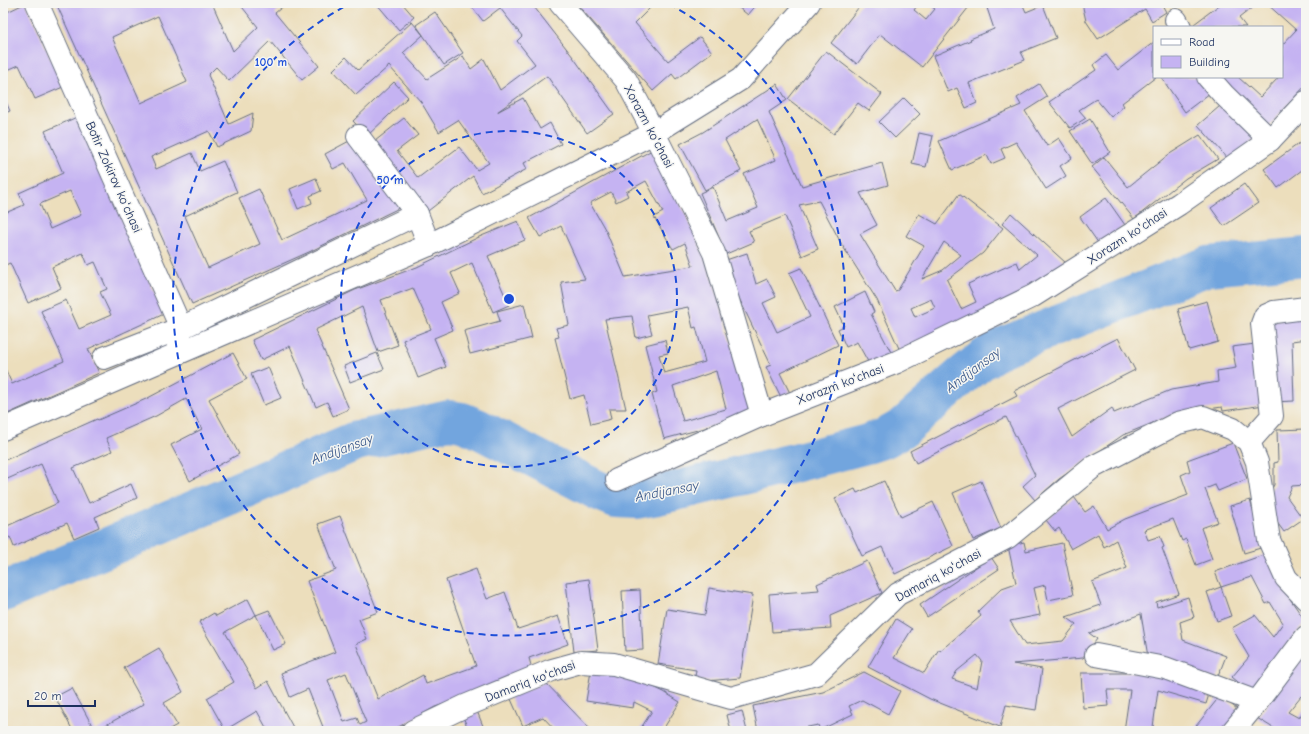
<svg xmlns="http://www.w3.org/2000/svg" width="1309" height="734" font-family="'Comic Neue',sans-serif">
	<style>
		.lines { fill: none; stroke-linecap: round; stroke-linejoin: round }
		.river { stroke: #72a5de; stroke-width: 40 }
		.building { fill: #c5b3f2; fill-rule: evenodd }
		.minor-casing { stroke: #646c7f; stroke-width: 24 }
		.minor { stroke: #fff; stroke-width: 22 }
		.ring { fill: none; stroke: #1d4ed8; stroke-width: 2; stroke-dasharray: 7 5 }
		.labels { text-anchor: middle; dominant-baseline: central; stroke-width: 3; stroke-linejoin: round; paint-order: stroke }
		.street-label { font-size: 13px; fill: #1b2f5e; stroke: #f6f6f2 }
		.water-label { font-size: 14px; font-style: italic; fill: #39588b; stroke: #f6f6f2 }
		.centre { fill: #1d4ed8; stroke: #f6f6f2; stroke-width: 2 }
		.ring-label { font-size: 12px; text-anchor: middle; font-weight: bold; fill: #1d4ed8; stroke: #f6f6f2; stroke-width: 3; stroke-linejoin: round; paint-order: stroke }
	</style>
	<rect width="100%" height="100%" fill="#f6f6f2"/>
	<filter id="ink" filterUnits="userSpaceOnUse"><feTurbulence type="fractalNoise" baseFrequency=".025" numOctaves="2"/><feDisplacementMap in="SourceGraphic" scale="8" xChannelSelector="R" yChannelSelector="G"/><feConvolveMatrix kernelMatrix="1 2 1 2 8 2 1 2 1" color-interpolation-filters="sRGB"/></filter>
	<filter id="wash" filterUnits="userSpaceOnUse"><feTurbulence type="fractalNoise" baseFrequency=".012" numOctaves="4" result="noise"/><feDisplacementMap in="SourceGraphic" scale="16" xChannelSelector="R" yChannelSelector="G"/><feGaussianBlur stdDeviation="0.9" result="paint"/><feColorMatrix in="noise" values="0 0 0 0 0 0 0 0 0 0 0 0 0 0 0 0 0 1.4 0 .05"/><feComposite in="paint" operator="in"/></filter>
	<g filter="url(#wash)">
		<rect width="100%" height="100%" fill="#ecdebc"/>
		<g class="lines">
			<!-- river -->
			<path class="river" d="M3 592 356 441 449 420 462 422 477 428 597 490 616 498 636 499 658 495 794 463 867 444 885 438 903 428 962 376 982 360 1000 348 1208 266 1306 257"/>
		</g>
		<g id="blocks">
			<!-- building -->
			<g class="building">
				<path d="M26 3 63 87 35 99 19 65 3 72V14Z"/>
				<path d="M56 3H212L233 51 258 27 239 3H287L275 13 319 66 302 80 270 41 229 81 216 67 208 75 229 124 253 113 251 131 217 147 209 131 151 157 156 169 192 153 200 171 223 161 237 192 185 216 208 268 260 244 239 198 259 189 282 240 367 200 345 163 333 169 325 154 353 139 401 207 309 252 192 304ZM158 16 187 82 141 103 112 37Z"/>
				<path d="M376 3H402L414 17 399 30Z"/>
				<path d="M469 3H531L573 57 614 114 587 133 547 76 497 112 523 98 540 129 550 123 561 144 524 163 527 169 482 193 473 176 424 214 375 141 404 118 418 135 397 151 418 178 459 147 477 170 489 163 458 120 439 132 421 102 389 66 356 95 333 70 346 57 358 70 412 22 423 35 403 53 427 79 463 56 471 69 484 59 500 90 535 64 517 41 522 36 500 8 483 21Z"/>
				<path d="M576 3H655L635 23 668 61 700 37 712 52 676 79 672 74 653 91Z"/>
				<path d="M733 3H758L748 15Z"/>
				<path d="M862 3H919L914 10 926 20 935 9 927 3H972L922 67 880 34 857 64 831 43Z"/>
				<path d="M1003 3H1022L1026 12 1043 5 1056 38 1021 52 1025 60 969 83 977 103 966 108 957 88 948 92 933 56 971 40 970 39 994 29 987 8Z"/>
				<path d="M1082 3H1161L1166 12 1152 21 1145 9 1098 39 1086 21Z"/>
				<path d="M1222 3H1258L1239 18 1246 27H1190Z"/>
				<path d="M1266 3H1298L1306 11V85L1265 129 1212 77H1238L1260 97 1279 77H1282V45L1296 30Z"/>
				<path d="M435 12 463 53 444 65 416 25Z"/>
				<path d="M1154 42V77H1156L1122 103 1124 106 1111 117 1096 99 1079 110 1086 118 1070 128 1049 102 1096 70 1093 65 1106 55 1118 70Z"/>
				<path d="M826 51 882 94 869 111 858 103 834 134 788 99Z"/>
				<path d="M1161 77H1205L1214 90 1185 112Z"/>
				<path d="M394 82 408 97 367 136 353 121Z"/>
				<path d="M777 84 787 100 769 112 802 186 882 163 888 185 860 193 877 225 860 234 895 291 898 290 924 246 906 236 919 214 937 224 959 194 1003 228 983 253 947 280 961 309 976 302 968 284 1017 262 1020 269 1037 255 1002 224 1011 213 1066 263 1031 292 902 355 877 300 842 245 819 201 799 205 818 249 802 256 785 216 749 231 754 242 726 254 700 193 713 187 727 221 758 208 744 174 776 160 757 119 725 140 741 171 705 190 680 144 703 132ZM944 242 961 255 943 270 922 279ZM931 299 935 308 915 317 911 308Z"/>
				<path d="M1039 84 1047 97 1025 111 1047 146 1059 138 1072 158 1060 166 1066 176 1046 189 1016 142 1001 149 1005 158 991 164 987 155 952 170 939 141 1021 105 1017 98Z"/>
				<path d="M3 95 10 111 3 114Z"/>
				<path d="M904 98 920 114 895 138 879 122Z"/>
				<path d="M1227 100 1258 135 1230 161 1198 125Z"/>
				<path d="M77 117 164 314 88 349 99 373 3 416V364L12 384 64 361 41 311 66 300 79 329 111 315 100 292 107 289 95 262 88 265 83 253 52 267 61 288 28 303 10 263 3 266V214L24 205 19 193 63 173 45 131ZM70 191 81 215 50 229 40 204Z"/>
				<path d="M1090 119 1110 152 1092 164 1070 131Z"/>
				<path d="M919 133 933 136 926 167 912 164Z"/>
				<path d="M1200 135 1218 159 1186 178 1134 219 1092 167 1104 157 1128 187 1168 155Z"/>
				<path d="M1301 142 1306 149V167L1278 188 1264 169Z"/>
				<path d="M654 149 696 236 712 278 753 415 664 439 652 394 657 392 645 345 665 340 668 353 659 355 664 373 705 362 696 327 693 328 688 307 647 315 652 334 636 338 632 316 605 319 626 409H609L611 419 591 424 584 395 570 399 555 338 559 337 556 328 569 325 561 282 585 279 561 226 540 237 529 218ZM646 181 663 212 654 217 673 249 685 243 693 266 625 277 606 231 590 203 611 192 616 202 628 196 626 192ZM716 371 726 409 683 421 673 386Z"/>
				<path d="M316 178 321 191 310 196 312 203 298 209 290 189Z"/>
				<path d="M1244 184 1258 203 1224 226 1211 208Z"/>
				<path d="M1106 198 1125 225 1099 244 1080 217Z"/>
				<path d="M518 221 525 240 488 256 509 305 493 312 472 263 451 273 460 293 441 302 453 330 434 338 446 367 418 378 403 340 431 329 413 288 381 300 398 345 378 352 362 307 315 330 349 409 333 416 327 402 316 407 290 346 261 360 252 340 355 290 417 267 479 237Z"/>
				<path d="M747 253 756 284 767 279 776 297 763 303 777 332 810 317 789 273 801 268 838 345 780 373 790 393 781 397 766 367 771 365 737 294 726 260Z"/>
				<path d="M865 292 874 312 871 314 893 356 871 367 857 342 846 347 838 329 844 326 835 307Z"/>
				<path d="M1207 301 1218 342 1189 350 1178 309Z"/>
				<path d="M524 304 532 338 470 354 464 331 500 321 497 311Z"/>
				<path d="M1306 315V339L1292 341 1294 401 1273 402 1270 321Z"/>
				<path d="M1118 338 1135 370 1058 409 1072 437 1112 408 1114 413 1171 390 1218 382 1217 371 1236 368 1232 347 1255 344 1264 405 1223 411 1222 407 1175 414 1123 435 1059 479 1035 500 1023 486 1035 475 1006 417 916 463 910 451 1017 396 1014 391Z"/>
				<path d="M233 353 247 379 209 399 239 454 190 481 171 445 202 429 186 399 156 416 106 438 112 451 73 468 89 503 131 484 137 498 95 517 99 527 74 538 67 523 14 547 10 537 3 540V522L5 527 58 503 41 464 3 481V461L97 419 98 420 146 399Z"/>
				<path d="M377 353 384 369 350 382 344 366Z"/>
				<path d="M268 367 281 398 264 405 251 374Z"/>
				<path d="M1306 429V485L1292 486 1287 497 1303 519 1284 532 1268 510 1270 491 1274 485V463L1278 462 1277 430Z"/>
				<path d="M1233 443 1247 479 1218 491 1215 485 1205 489 1218 522 1201 528 1212 559 1196 565 1186 539 1182 541 1173 519 1144 530 1148 540 1160 536 1164 547 1162 548 1179 594 1156 602 1157 607 1188 597 1194 617 1180 622 1183 640 1226 656 1217 679 1149 663 1141 614 1089 633 1097 639 1083 658 1013 664 1042 669 1036 710 1006 705 1000 727 930 699 868 667 896 619 912 629 894 658 924 673 939 649 940 651 981 616 978 611 1002 588 1016 583 1008 546 1024 542 1026 551 1062 543 1073 595 1048 600 1045 585 1034 588 1040 615 1010 621 1025 645 1063 641 1076 624 1066 617 1101 605 1092 582 1127 568 1116 540 1104 547 1098 534 1071 549 1059 528 1055 531 1046 520 1074 497 1085 512 1094 506 1107 529 1125 519 1188 495 1181 475 1190 471 1187 460ZM977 655 982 661 977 688 952 679 957 671Z"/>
				<path d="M884 481 901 517 933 502 953 546 895 574 882 547 862 556 835 498 855 489 857 493Z"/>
				<path d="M981 481 1001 528 973 540 953 493Z"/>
				<path d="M1250 500 1264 547 1244 553 1230 506Z"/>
				<path d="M340 516 378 612 359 619 367 639 356 644 378 699 423 675 426 684 476 666 446 580 476 569 487 599 505 592 518 629 558 616 568 644 529 658 533 673 435 707 391 731H312L323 727 308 689 290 697 281 673 335 652 307 581 336 570 318 524ZM346 673 366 722 360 725 357 718 344 722 328 680Z"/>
				<path d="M1266 554 1286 593 1306 622 1283 649 1284 652 1251 693 1232 677 1249 657 1232 628 1255 615 1273 637 1283 623 1270 602 1266 604 1252 577 1221 587 1215 572Z"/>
				<path d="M991 557 999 569 927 617 920 605Z"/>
				<path d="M867 561 882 593 830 616 831 628 772 632 769 594 819 590 817 584Z"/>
				<path d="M589 579 598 650 574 652 566 582Z"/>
				<path d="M1221 587 1231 616 1217 621 1207 592Z"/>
				<path d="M709 588 753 595 740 678 694 682 696 670 658 664 667 609 705 615Z"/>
				<path d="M640 590 643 650 625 651 622 591Z"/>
				<path d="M248 599 256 615 225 632 257 688 268 681 295 731H268L257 711 225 730 207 698 234 682 199 622 214 613 216 616Z"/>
				<path d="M269 610 286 644 273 650 256 615Z"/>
				<path d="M159 648 183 692 164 703 177 725 166 731H95L144 704 124 668Z"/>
				<path d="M1306 654V699L1301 696 1288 712 1299 718 1306 707V731H1278L1257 718Z"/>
				<path d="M591 671 637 679 664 692 680 702 662 731H639L652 711 634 702 633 708 586 701Z"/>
				<path d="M864 672 900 691 888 714 862 700 849 706 853 714 820 730 818 725 788 731H758L753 706 823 692Z"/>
				<path d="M1081 673H1160L1211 688 1206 704 1158 690 1153 727 1163 731H1124L1130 690H1107L1109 706 1083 708Z"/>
				<path d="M545 682 592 731H556L543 717 523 726 510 697Z"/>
				<path d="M72 688 95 731H73L55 697Z"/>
				<path d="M1220 696 1241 712 1225 731H1192Z"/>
				<path d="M477 711 485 731H469L463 717Z"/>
				<path d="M742 711 747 731H731L727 715Z"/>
				<path d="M449 724 453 731H434Z"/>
			</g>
		</g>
	</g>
	<g filter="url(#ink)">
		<use href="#blocks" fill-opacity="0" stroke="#646c7f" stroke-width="1"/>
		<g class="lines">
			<defs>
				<g id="minor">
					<path d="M37 3 181 328 177 353"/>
					<path d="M560 3 626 80 654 133 714 253 762 415 897 362 1033 296 1179 204 1270 140 1306 102"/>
					<path d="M1176 20 1180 27"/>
					<path d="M1208 77 1223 94 1270 140"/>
					<path d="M358 136 417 214 429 245"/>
					<path d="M104 358 181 328 417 214"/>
					<path d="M3 429 429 245 654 133 741 79 809 3"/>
					<path d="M1249 442 1272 416 1262 324 1265 316 1274 312 1306 308"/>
					<path d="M617 480 762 415"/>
					<path d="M1096 655 1165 668 1257 702"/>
					<path d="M413 731 465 706 552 670 581 662 614 664 731 698 816 674 898 594 1008 537 1093 467 1178 423 1203 417 1233 429 1249 442 1257 462 1269 540 1286 578 1306 599"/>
					<path d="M1233 731 1257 702 1306 637"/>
				</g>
			</defs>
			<!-- minor casing -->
			<use href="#minor" class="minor-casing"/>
			<!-- minor -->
			<use href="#minor" class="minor"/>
		</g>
	</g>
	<!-- distance rings -->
	<g class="ring">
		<circle cx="509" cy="299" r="168"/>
		<path d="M669 4A336 336 0 1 1 349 4"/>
	</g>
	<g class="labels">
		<!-- street labels -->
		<g class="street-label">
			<text transform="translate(649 126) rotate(62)">Xorazm koʻchasi</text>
			<text transform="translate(114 177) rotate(66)">Botir Zokirov koʻchasi</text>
			<text transform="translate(1127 236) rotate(-33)">Xorazm koʻchasi</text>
			<text transform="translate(840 384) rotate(-21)">Xorazm koʻchasi</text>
			<text transform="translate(938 575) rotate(-29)">Damariq koʻchasi</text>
			<text transform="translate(530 681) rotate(-21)">Damariq koʻchasi</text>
		</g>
		<!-- water labels -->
		<g class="water-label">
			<text transform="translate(973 370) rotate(-37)">Andijansay</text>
			<text transform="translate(342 449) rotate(-20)">Andijansay</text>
			<text transform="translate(667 491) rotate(-11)">Andijansay</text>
		</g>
	</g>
	<circle cx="509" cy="299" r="6" class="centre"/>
	<g class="ring-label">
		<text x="271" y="66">100 m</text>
		<text x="390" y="184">50 m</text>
	</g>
	<!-- margin -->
	<rect width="1309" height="734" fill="none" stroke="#f6f6f2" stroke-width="16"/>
	<!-- legend -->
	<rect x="1153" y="26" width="130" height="52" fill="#f6f6f2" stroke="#9ea6b7"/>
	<rect x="1161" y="39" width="20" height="6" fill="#ffffff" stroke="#9ea6b7"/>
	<text x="1189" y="46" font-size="12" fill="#1b2f5e">Road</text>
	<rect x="1161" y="56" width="20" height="12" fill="#c5b3f2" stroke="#9ea6b7"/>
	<text x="1189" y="66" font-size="12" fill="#1b2f5e">Building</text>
	<!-- scale -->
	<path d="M28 700v6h67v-6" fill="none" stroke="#1b2f5e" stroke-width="2"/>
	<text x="34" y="700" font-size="12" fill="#1b2f5e" stroke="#f6f6f2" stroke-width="3" paint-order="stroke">20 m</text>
</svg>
